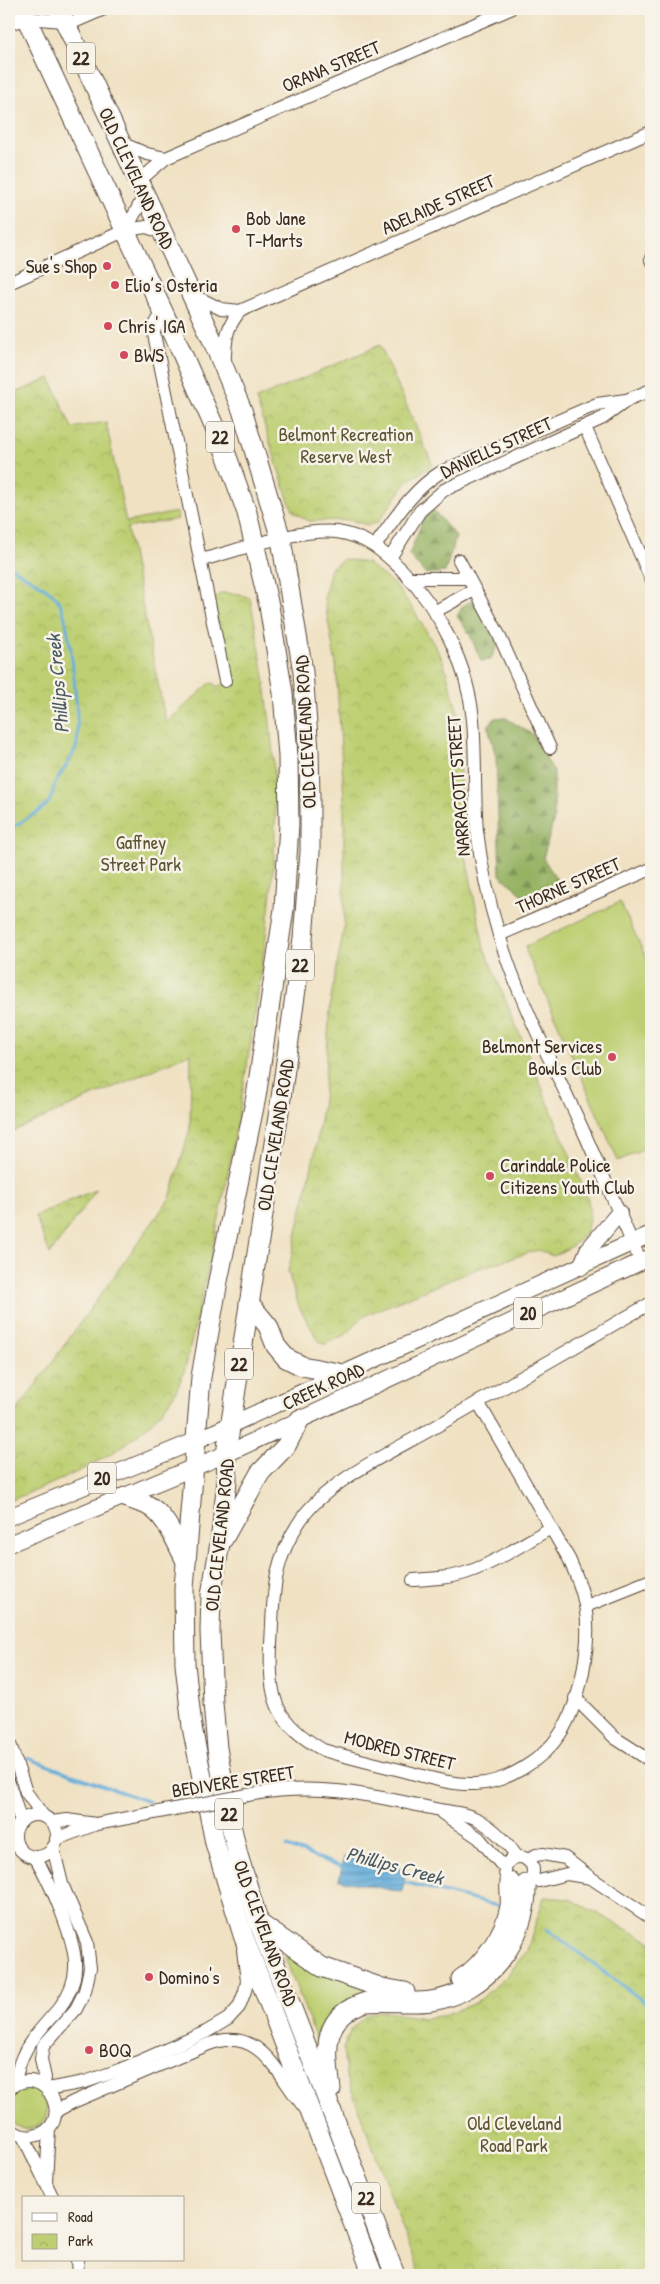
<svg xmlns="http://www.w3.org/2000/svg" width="660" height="2284" font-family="'Patrick Hand',sans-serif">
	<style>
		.grass { fill: #bdcf72; stroke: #7c7c48 }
		.forest { fill: url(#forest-firs); stroke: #686e41 }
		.park { fill: url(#park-crowns); stroke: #7c7c48 }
		.water { fill: url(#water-rules); stroke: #4f6c7c }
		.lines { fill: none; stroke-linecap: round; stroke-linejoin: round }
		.stream { stroke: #63addb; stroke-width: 3 }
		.minor-casing { stroke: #564537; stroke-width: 14 }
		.major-casing { stroke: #564537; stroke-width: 18 }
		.highway-casing { stroke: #564537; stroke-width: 21 }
		.minor { stroke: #fff; stroke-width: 12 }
		.major { stroke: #fff; stroke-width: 16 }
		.highway { stroke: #fff; stroke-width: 19 }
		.minor-bridge-casing { stroke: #564537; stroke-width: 14; stroke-linecap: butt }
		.minor-bridge { stroke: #fff; stroke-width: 12 }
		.poi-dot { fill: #d1495b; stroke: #f7f3e8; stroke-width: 2 }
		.labels { text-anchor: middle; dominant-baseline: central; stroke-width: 5; stroke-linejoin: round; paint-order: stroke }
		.shield { fill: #f7f3e8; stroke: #73665b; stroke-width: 1 }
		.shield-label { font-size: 18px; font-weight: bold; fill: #3b2a1e }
		.street-label { font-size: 19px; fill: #3b2a1e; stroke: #f7f3e8 }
		.poi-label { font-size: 19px; fill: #3b2a1e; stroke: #f7f3e8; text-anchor: start }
		.park-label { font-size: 19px; fill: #5c5333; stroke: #f7f3e8 }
		.water-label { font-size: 20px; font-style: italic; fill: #495860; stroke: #f7f3e8 }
	</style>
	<defs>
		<pattern id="forest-firs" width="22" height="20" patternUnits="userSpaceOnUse" patternTransform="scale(1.25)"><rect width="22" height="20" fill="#96b264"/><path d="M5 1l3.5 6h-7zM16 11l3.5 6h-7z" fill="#7c9152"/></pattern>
		<pattern id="park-crowns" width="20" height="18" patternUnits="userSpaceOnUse" patternTransform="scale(1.25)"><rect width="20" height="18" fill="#bdcf72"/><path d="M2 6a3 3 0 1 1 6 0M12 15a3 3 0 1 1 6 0" fill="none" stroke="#a3b262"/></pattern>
		<pattern id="water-rules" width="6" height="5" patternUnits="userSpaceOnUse" patternTransform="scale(1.25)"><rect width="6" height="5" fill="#63addb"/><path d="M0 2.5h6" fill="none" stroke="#538db1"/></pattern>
	</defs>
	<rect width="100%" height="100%" fill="#f7f3e8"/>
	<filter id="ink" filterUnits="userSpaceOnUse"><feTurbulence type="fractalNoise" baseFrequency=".02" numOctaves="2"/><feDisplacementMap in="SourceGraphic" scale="10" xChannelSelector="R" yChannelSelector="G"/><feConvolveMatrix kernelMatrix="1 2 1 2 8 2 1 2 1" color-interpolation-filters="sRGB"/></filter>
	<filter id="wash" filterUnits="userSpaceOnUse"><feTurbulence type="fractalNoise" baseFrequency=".0096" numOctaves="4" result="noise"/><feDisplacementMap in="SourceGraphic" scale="20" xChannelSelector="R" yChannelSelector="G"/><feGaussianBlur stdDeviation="1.12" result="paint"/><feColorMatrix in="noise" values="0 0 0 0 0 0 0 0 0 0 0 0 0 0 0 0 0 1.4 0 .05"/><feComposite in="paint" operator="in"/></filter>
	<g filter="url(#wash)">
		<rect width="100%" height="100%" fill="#f0e1c2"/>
		<!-- grass -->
		<g class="grass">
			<path d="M620 902 651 968V1146L618 1161 526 951V946Z"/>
			<path d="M284 1949 371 1989V1998L320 2049 286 1960Z"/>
			<circle cx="27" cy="2109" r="20"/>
		</g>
		<!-- forest -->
		<g class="forest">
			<path d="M432 508 456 537 445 572 426 574 409 555 424 517Z"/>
			<path d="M473 600 498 645 490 660 481 661 470 635 457 616 463 606Z"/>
			<path d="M504 717 532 734 554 772V819L543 858 561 886 530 901 500 875 496 757 488 726 495 718Z"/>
		</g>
		<!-- park -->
		<g class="park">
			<path d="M380 345 433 465 408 481 378 522 368 525 350 520 309 521 294 512 289 502 256 399Z"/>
			<path d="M50 378 72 428 106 422 126 522 177 512 178 519 127 528 166 723 209 684 214 683 215 686 229 684 213 599 221 593 240 594 250 598C263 663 273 728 275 794 277 859 268 922 259 986 246 1076 231 1166 211 1255 205 1282 199 1308 193 1334 188 1356 185 1377 173 1396 136 1452 68 1477 9 1501V1422L170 1198 190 1129 191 1053 9 1133V396Z"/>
			<path d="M344 559 367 563 396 586 413 609 443 660 460 720V826L484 948 588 1199C593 1233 582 1242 553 1256L538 1250 477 1269 363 1316 347 1334 325 1344 319 1341 299 1307 288 1272 316 1147 323 1100 331 997 344 928V798L336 665 324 598 331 568Z"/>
			<path d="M97 1189 50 1254 35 1216Z"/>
			<path d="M544 1897 570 1899 651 1942V2275H420L346 2075 343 2049 351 2029 366 2015 380 2011 424 2018 441 2016 476 2003 505 1978 527 1951Z"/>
		</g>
		<!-- water -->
		<path class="water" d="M344 1857 406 1870 402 1892 339 1880Z"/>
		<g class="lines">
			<!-- stream -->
			<g class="stream">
				<path d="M9 565C24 578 46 584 58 600 70 615 80 723 77 743 75 757 61 771 55 784 53 789 53 796 49 802 39 815 22 819 9 830"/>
				<path d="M27 1758 149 1802"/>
				<path d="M287 1847 345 1868"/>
				<path d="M400 1881 497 1906"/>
				<path d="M547 1929 651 2007"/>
			</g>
		</g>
	</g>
	<g filter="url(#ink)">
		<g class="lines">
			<defs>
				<g id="minor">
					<path d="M9 24 27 18 74 22 104 9"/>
					<path d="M121 143 147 154 166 158"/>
					<path d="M139 181 166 158 510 9"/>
					<path d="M126 230 145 194"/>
					<path d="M651 258V260"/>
					<path d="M9 283 126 230 146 227 162 232"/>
					<path d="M191 294 221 309 240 311"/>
					<path d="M163 312 155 325 154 334 225 681"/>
					<path d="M224 365C227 340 223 332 240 311L651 132"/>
					<path d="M585 427 651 579"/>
					<path d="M375 546C395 518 412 490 441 472L597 404 626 400"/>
					<path d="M390 558 420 511 444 490 603 418 629 399 651 390"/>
					<path d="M201 560C240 550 297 528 337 532 365 536 383 551 402 570 440 610 468 665 473 720 476 757 474 794 477 831 481 865 489 902 499 935 518 998 549 1057 577 1117 599 1165 619 1214 641 1262"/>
					<path d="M459 560 498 633 550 748"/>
					<path d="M409 578H468"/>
					<path d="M434 612 474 590"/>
					<path d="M499 935 651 869"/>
					<path d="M478 1402 569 1559C576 1574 582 1589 585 1605 592 1642 581 1702 560 1734 543 1760 506 1783 475 1784 452 1785 430 1778 408 1772 380 1765 351 1758 323 1750 274 1722 269 1698 271 1644 274 1594 271 1565 300 1521 326 1481 394 1451 435 1427 507 1386 579 1344 651 1303"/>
					<path d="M413 1580C431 1579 451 1578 468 1572 497 1562 524 1543 551 1528"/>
					<path d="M586 1606 651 1580"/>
					<path d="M575 1698 615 1738 651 1761"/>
					<path d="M9 1741 26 1792 44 1817"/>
					<path d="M9 1783 21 1822"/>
					<path d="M253 1794C320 1783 366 1794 431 1808 447 1812 465 1812 479 1820 494 1829 508 1843 517 1857"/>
					<path d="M442 1813 479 1838 505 1869"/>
					<circle cx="36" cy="1836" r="21"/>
					<path d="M51 1822 67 1820 96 1824"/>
					<path d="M56 1839 94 1825"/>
					<circle cx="519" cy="1871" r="14"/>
					<path d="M528 1861 536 1855 543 1854 565 1858 591 1878 651 1918"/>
					<path d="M530 1880 539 1881 567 1874 591 1878"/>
					<path d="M15 2085C19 2048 38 2033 60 2007 68 1996 75 1982 75 1968 77 1941 49 1880 35 1857"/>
					<path d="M43 2086 45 2078 41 2059 43 2046 76 2009 85 1991 90 1968 87 1942 62 1884 53 1847"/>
					<path d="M47 2089 85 2082 122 2069 206 2032 228 2019 239 2007 245 1991 247 1981 243 1950"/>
					<path d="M56 2111 73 2102 209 2044C261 2024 278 2077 305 2108"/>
					<path d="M9 2128C16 2134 24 2138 33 2136 78 2128 48 2058 9 2089"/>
					<path d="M23 2136 53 2198"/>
					<path d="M46 2183 49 2128"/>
					<path d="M77 2260 78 2275"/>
				</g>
				<g id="major">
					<path d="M581 1267 588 1250 619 1213"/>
					<path d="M9 1517 195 1441 651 1234"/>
					<path d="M9 1544 226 1454 651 1257"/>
				</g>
				<g id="highway">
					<path d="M22 9 173 333 225 451 247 513 269 606 283 693 288 756 289 824 284 909 256 1097 218 1281 201 1377 184 1588 185 1664 192 1727 215 1843 243 1935 373 2275"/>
					<path d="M59 9 211 337 242 410 281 539 303 672 309 751 310 799V852L303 938 281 1098 226 1454 227 1481 220 1543 211 1595 210 1631 213 1703 217 1748 229 1816 238 1855 259 1923 395 2275"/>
					<path d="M249 1303 268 1326 276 1346 286 1358 302 1366 344 1374"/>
					<path d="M125 1497C132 1500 141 1502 147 1505 167 1515 176 1543 186 1561"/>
					<path d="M223 1539 260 1473 286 1446 300 1419"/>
					<path d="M259 1923 322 1967 382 1988 405 1992"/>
					<path d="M461 1979C483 1966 506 1932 510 1906 511 1898 509 1890 510 1882"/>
					<path d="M331 2089C326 2051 320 2016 366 2002 388 2000 410 2004 431 2001 487 1993 528 1939 526 1884"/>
				</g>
			</defs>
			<!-- minor casing -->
			<use href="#minor" class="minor-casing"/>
			<!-- major casing -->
			<use href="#major" class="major-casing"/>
			<!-- highway casing -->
			<use href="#highway" class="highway-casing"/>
			<!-- minor -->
			<use href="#minor" class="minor"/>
			<!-- major -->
			<use href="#major" class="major"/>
			<!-- highway -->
			<use href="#highway" class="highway"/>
			<defs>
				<path id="minor-bridge" d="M96 1824 253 1794"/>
			</defs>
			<!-- minor-bridge casing -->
			<use href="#minor-bridge" class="minor-bridge-casing"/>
			<!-- minor-bridge -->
			<use href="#minor-bridge" class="minor-bridge"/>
		</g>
	</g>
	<!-- markers -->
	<g class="poi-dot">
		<circle cx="236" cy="229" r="5"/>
		<circle cx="107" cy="266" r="5"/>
		<circle cx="115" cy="285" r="5"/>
		<circle cx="108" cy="326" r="5"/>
		<circle cx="124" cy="355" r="5"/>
		<circle cx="612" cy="1057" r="5"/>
		<circle cx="490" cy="1176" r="5"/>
		<circle cx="149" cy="1977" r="5"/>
		<circle cx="89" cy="2050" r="5"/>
	</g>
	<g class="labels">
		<!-- shield labels -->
		<g class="shield">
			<rect x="67" y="42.5" width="28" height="31" rx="4"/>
			<rect x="206" y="421.5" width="28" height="31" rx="4"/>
			<rect x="286" y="949.5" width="28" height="31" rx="4"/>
			<rect x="514" y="1297.5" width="28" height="31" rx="4"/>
			<rect x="225" y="1348.5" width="28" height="31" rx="4"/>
			<rect x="88" y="1462.5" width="28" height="31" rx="4"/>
			<rect x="215" y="1798.5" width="28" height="31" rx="4"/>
			<rect x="352" y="2182.5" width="28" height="31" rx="4"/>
		</g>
		<g class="shield-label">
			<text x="81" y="58">22</text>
			<text x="220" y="437">22</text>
			<text x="300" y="965">22</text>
			<text x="528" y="1313">20</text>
			<text x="239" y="1364">22</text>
			<text x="102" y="1478">20</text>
			<text x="229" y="1814">22</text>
			<text x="366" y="2198">22</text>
		</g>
		<!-- street labels -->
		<g class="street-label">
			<text transform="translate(331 66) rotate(-23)">ORANA STREET</text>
			<text transform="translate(137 178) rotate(65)">OLD CLEVELAND ROAD</text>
			<text transform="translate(438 204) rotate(-24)">ADELAIDE STREET</text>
			<text transform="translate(496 447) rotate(-25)">DANIELLS STREET</text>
			<text transform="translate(305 732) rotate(-93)">OLD CLEVELAND ROAD</text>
			<text transform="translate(458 786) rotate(-94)">NARRACOTT STREET</text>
			<text transform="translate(568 885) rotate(-24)">THORNE STREET</text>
			<text transform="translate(275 1135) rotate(-81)">OLD CLEVELAND ROAD</text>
			<text transform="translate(323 1386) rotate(-25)">CREEK ROAD</text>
			<text transform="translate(219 1535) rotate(-84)">OLD CLEVELAND ROAD</text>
			<text transform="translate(400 1750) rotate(14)">MODRED STREET</text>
			<text transform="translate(233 1781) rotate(-9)">BEDIVERE STREET</text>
			<text transform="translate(266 1933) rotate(70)">OLD CLEVELAND ROAD</text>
		</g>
		<!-- poi labels -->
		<g class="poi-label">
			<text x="246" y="218">Bob Jane<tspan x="246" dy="22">T-Marts</tspan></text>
			<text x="97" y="266" text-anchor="end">Sue's Shop</text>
			<text x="125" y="285">Elio’s Osteria</text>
			<text x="118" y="326">Chris' IGA</text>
			<text x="134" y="355">BWS</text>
			<text x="602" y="1046" text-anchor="end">Belmont Services<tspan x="602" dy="22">Bowls Club</tspan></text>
			<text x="500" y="1165">Carindale Police<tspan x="500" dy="22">Citizens Youth Club</tspan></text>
			<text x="159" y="1977">Domino's</text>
			<text x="99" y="2050">BOQ</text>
		</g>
		<!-- park labels -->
		<g class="park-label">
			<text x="346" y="434">Belmont Recreation<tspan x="346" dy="22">Reserve West</tspan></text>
			<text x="141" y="842">Gaffney<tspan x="141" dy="22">Street Park</tspan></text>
			<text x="514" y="2123">Old Cleveland<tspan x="514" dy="22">Road Park</tspan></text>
		</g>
		<!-- water labels -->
		<g class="water-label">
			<text transform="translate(57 684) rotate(-95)">Phillips Creek</text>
			<text transform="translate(395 1865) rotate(15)">Phillips Creek</text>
		</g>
	</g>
	<!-- margin -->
	<rect width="660" height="2284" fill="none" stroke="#f7f3e8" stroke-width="30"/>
	<!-- legend -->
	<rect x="22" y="2196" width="162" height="65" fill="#f7f3e8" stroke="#aca397"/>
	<rect x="32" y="2213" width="25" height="8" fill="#ffffff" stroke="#aca397"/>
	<text x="68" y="2222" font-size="15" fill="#3b2a1e">Road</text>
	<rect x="32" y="2234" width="25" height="15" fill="url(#park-crowns)" stroke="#aca397"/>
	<text x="68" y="2246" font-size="15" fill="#3b2a1e">Park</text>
</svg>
